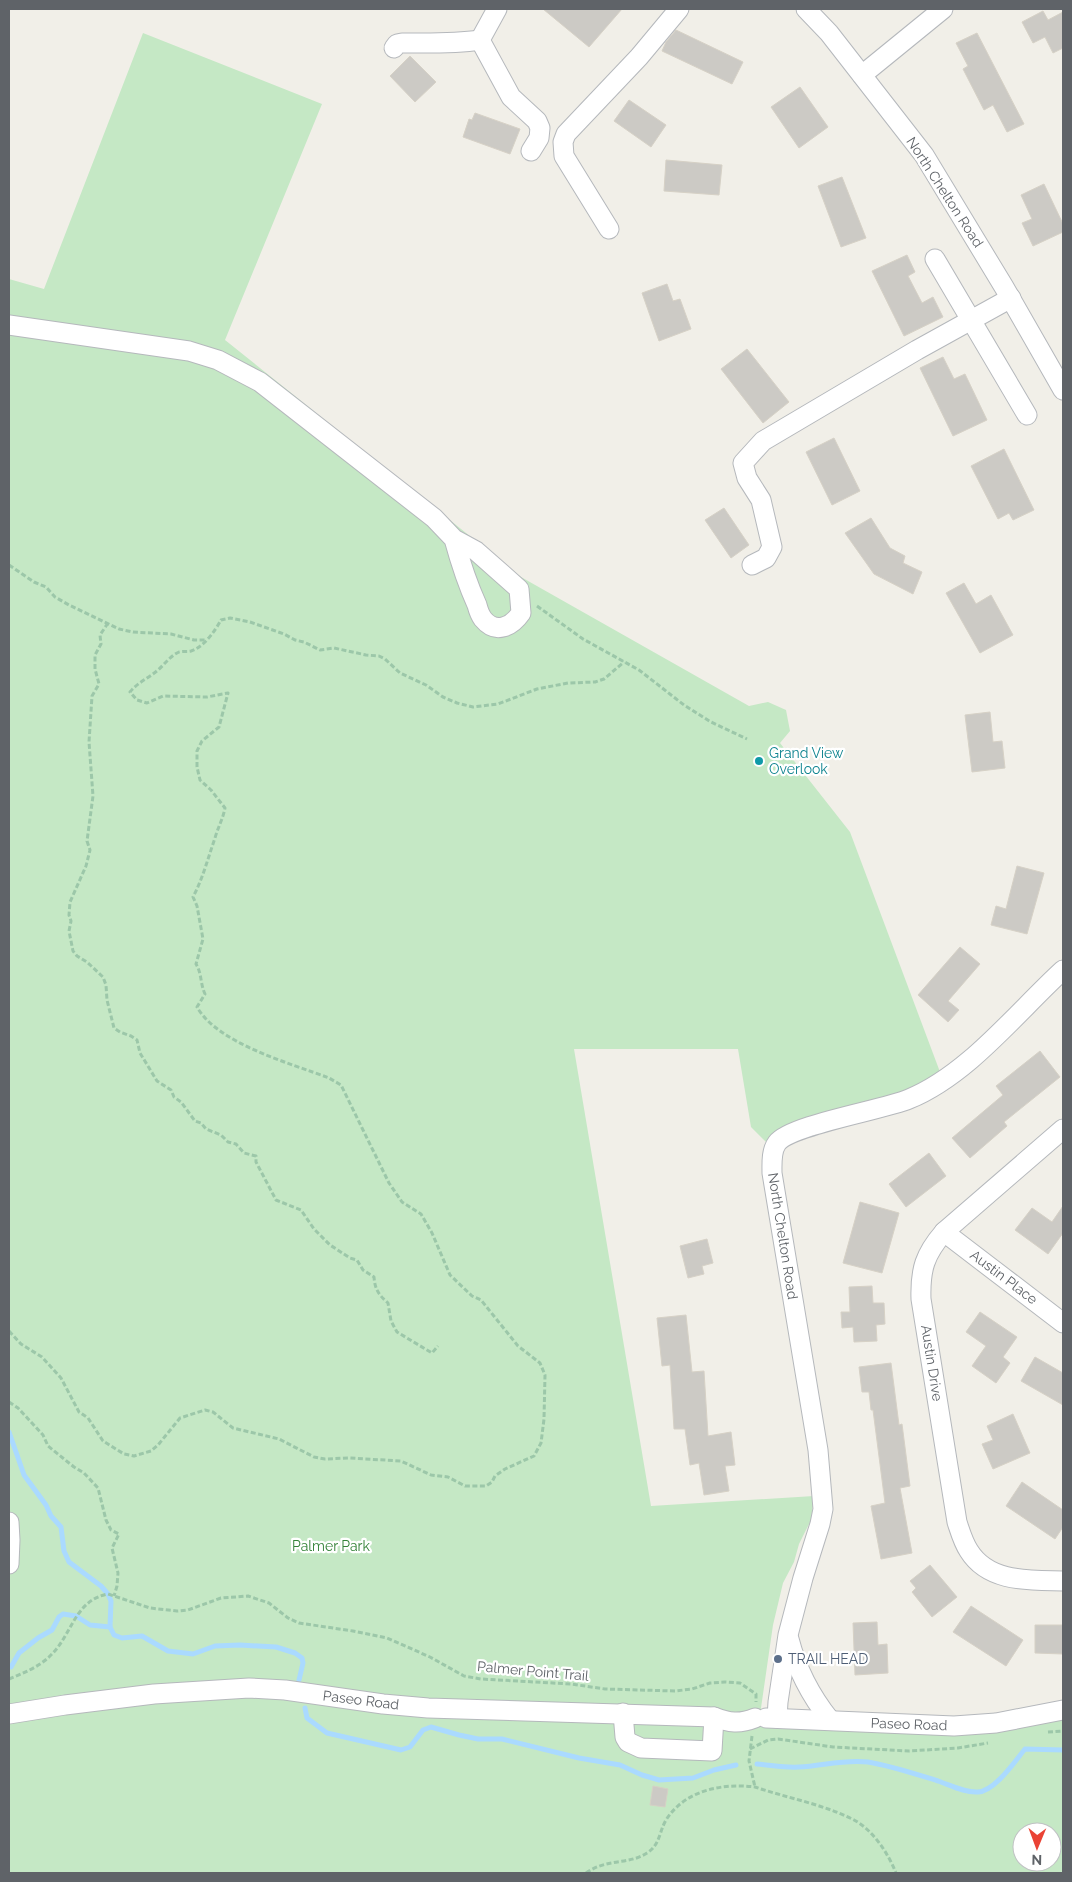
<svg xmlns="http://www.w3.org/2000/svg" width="1072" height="1882" font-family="Raleway,sans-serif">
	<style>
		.park { fill: #c5e8c5; fill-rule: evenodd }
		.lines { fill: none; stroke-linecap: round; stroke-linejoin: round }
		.stream { stroke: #aadaff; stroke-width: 5 }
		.building { fill: #cccac5; stroke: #d6d1c6 }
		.minor-casing { stroke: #b5b8bc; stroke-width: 21 }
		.path { stroke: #9cc7a9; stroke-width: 3; stroke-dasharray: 5 2.5; stroke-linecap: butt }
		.minor { stroke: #fff; stroke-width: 19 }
		.culture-dot { fill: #0f9aa8; stroke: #fff; stroke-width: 2 }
		.service-dot { fill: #5c6f8a; stroke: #fff; stroke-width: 2 }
		.labels { text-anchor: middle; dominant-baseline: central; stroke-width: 4.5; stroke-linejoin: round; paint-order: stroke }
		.street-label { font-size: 14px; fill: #5f6368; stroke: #fff }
		.culture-label { font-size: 14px; fill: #0d838f; stroke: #fff; text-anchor: start }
		.park-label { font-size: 14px; fill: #348238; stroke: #fff }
		.service-label { font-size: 14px; fill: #4e5e75; stroke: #fff; text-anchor: start }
	</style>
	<rect width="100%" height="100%" fill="#f1efe8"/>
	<!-- park -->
	<path class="park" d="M143 33 322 104 225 340 521 577 749 706 768 702 786 710 790 731 780 743 850 832 940 1072 919 1087 773 1135 766 1142 751 1127 738 1049H574L651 1506 814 1496 811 1520 799 1544 794 1562 783 1583 773 1625 761 1708 769 1728 970 1733 1063 1718V1873H9V279L44 289ZM1022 1832H1052V1862H1022Z"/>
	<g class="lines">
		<!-- stream -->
		<g class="stream">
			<path d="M9 1432 24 1475 46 1505 51 1516 61 1527 64 1551 69 1562 101 1586 108 1594 111 1601 110 1627 114 1635 122 1638 142 1636 168 1651 193 1654 215 1646 240 1645 276 1647 295 1653 302 1658 303 1663 299 1680"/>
			<path d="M11 1667 19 1653 38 1638 52 1630 59 1617 63 1614 76 1616 90 1625 110 1627"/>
			<path d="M305 1708 307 1718 327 1733 401 1750 410 1747 423 1730 431 1727 459 1735 478 1739H502L579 1758 620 1765 642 1775 659 1780 693 1778 714 1770 736 1765"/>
			<path d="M757 1764C771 1765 785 1768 799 1767 822 1766 844 1759 868 1762 892 1766 915 1774 938 1781 950 1785 965 1793 978 1792 995 1791 1015 1761 1025 1749L1063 1750"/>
		</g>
	</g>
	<!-- building -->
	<g class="building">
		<path d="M543 9H622L589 47Z"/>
		<path d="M1043 11 1048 20 1063 12V48L1053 53 1045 37 1033 43 1022 22Z"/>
		<path d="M676 30 743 62 732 84 662 51 666 42Z"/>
		<path d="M977 33 1024 124 1007 132 993 105 984 110 963 69 968 66 956 43Z"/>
		<path d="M410 56 436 82 415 102 390 76Z"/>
		<path d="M800 87 828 127 799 148 771 107Z"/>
		<path d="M629 100 666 125 651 147 614 121Z"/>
		<path d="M475 113 520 129 510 154 463 137 469 119 472 120Z"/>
		<path d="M666 160 722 165 719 195 664 191Z"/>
		<path d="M842 177 866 238 841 247 818 186Z"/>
		<path d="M1044 184 1063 224V232L1033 246 1022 223 1032 219 1021 195Z"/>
		<path d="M907 255 915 272 908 276 922 303 933 297 943 317 904 336 872 271Z"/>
		<path d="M667 284 673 301 680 299 691 329 659 341 642 293Z"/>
		<path d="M747 349 789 402 763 423 721 369Z"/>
		<path d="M943 357 954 379 965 374 987 420 953 436 920 368Z"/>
		<path d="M834 438 860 491 832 505 806 452Z"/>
		<path d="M1004 449 1034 510 1013 520 1009 513 998 519 971 466Z"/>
		<path d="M724 508 749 545 731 558 705 520Z"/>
		<path d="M871 518 890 548 905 556 903 563 922 572 913 594 874 574 845 533Z"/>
		<path d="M964 583 976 604 991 595 1013 635 980 653 946 593Z"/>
		<path d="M990 712 993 742 1002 741 1005 768 972 772 965 715Z"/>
		<path d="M1017 866 1044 873 1027 934 991 925 996 906 1006 909Z"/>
		<path d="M960 947 980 964 948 1001 959 1010 948 1022 918 995Z"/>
		<path d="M1040 1051 1060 1077 1004 1122 1007 1126 970 1158 952 1138 1003 1095 996 1086Z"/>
		<path d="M929 1153 946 1176 906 1207 889 1184Z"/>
		<path d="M860 1202 899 1213 882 1273 843 1263Z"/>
		<path d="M1063 1206V1233L1048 1254 1015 1230 1032 1208 1052 1222Z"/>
		<path d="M707 1239 713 1263 702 1266 704 1274 688 1278 680 1246Z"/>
		<path d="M872 1286 873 1303H884L885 1324 876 1325 877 1341 854 1342 853 1327 842 1328 841 1312H850L849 1287Z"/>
		<path d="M980 1312 1017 1337 1003 1357 1010 1363 996 1383 972 1366 986 1346 966 1332Z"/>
		<path d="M686 1315 692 1372 704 1371 708 1436 731 1432 735 1465 725 1466 729 1491 704 1495 699 1463 690 1465 685 1429H674L670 1365 662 1366 657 1318Z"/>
		<path d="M1035 1357 1063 1373V1405L1021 1381Z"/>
		<path d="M891 1363 899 1425 902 1424 910 1486 900 1488 912 1553 881 1559 871 1506 885 1503 873 1410H871L869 1392H862L859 1367Z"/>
		<path d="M1013 1414 1030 1453 993 1469 982 1444 993 1440 987 1426Z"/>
		<path d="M1022 1482 1063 1510V1527L1055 1539 1006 1506Z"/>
		<path d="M930 1565 957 1597 932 1617 912 1592 916 1588 910 1581Z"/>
		<path d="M971 1606 1023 1640 1006 1666 953 1632Z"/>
		<path d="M877 1622 878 1645 887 1644 888 1673 855 1675 853 1623Z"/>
		<path d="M1035 1625H1063V1654L1035 1653Z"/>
		<path d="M653 1786 668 1789 665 1807 650 1805Z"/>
	</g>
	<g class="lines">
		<defs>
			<g id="minor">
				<path d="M806 9 829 33 924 155 1004 287 1063 390"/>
				<path d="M480 40 511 97 537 121 540 128 539 138 531 151"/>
				<path d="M480 40 497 9"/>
				<path d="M394 48 397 44 402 43C428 43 453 44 480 40"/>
				<path d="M862 75 943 9"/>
				<path d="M609 229 564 156 563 142 566 134 639 57 679 9"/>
				<path d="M935 259 1027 415"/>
				<path d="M9 325 189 351 218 360 260 382 434 518 454 539 476 551 519 589 521 613C512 626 496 635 483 619 480 615 478 609 477 605 467 583 460 561 454 539"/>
				<path d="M752 565 766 558 772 547 761 500 747 478 743 463 763 441 917 350 1011 298"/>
				<path d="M1063 1129 944 1232C925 1254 920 1269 921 1299L957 1522C960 1531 963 1542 969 1551 989 1583 1030 1580 1063 1581"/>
				<path d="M944 1232 1063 1323"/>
				<path d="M9 1522 10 1540 9 1564"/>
				<path d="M789 1639C797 1670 810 1695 830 1720"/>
				<path d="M623 1713 625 1737 628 1742 641 1748 712 1751 714 1717"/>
				<path d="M9 1714 65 1705 154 1694 249 1688 285 1690 383 1704 428 1708 714 1717C729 1723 740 1724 755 1718"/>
				<path d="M766 1718 954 1726 996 1723 1063 1710"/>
				<path d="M777 1718 778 1702 788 1635 803 1578 820 1524 823 1509 818 1450 772 1173C772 1164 771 1151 777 1143 790 1125 883 1110 909 1099 968 1075 1017 1012 1063 970"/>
			</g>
		</defs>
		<!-- minor casing -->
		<use href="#minor" class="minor-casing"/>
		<!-- path -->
		<g class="path">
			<path d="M9 565 34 582 46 587 55 597 69 605 119 629 133 632 171 634 194 640H205"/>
			<path d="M537 606 583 639 639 670 684 705 711 722 747 739"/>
			<path d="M108 623 100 635 101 644 95 655V669L99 684 92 696 89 742 93 796 87 841 90 850 86 866 70 902 69 915 71 921 69 931 73 951 77 956 87 962 103 977 106 985 107 1000 114 1028 120 1032 131 1036 137 1040 140 1053 157 1081 171 1090 174 1097 181 1102 195 1121 201 1123 206 1129 221 1135 228 1142 236 1144 244 1153 256 1156V1162L276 1200 301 1210 314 1229 330 1245 350 1258 357 1260 363 1270 374 1277C375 1290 379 1295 388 1303L391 1321 397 1332 432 1353 438 1346"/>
			<path d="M9 1331 21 1344 42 1357 61 1378 79 1412 88 1418 103 1441 124 1454 134 1456 151 1451 158 1445 180 1418 205 1410 213 1412 233 1428 279 1439 314 1457 325 1459 349 1458 401 1461 431 1475 448 1477 465 1486H486L492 1482 495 1476 505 1469 534 1456 541 1443 544 1419 545 1375 540 1363 518 1346 481 1300 472 1296 450 1275 432 1233 421 1214 402 1202 389 1183 341 1085 329 1078C290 1063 218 1044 197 1007L205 994C200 983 202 974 196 964L203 939 197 906 193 897C203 878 208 858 215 838 218 827 223 819 225 808L211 790 200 780 197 767V751L202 741 219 727 228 693 207 697 163 696 147 703 137 700 130 692C138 682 149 678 158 670 165 664 170 656 179 652 183 651 187 652 191 651 204 647 215 631 221 620L230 618 250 622 284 634 295 640 304 642 320 650 334 648 366 655 379 656 385 659 400 673 426 685 443 697 457 703 473 707 498 704 537 689 568 683 595 682 604 679 624 662"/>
			<path d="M9 1402 18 1408 43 1435 48 1446 74 1467 84 1473 98 1488 106 1520 111 1530 119 1534 112 1548 118 1573 117 1586 114 1596"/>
			<path d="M9 1679C24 1673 41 1666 52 1654 72 1634 75 1600 108 1594L150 1608 177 1611 188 1610 221 1598 248 1596 269 1603 288 1618 299 1623 353 1631 387 1638 430 1657 464 1676 481 1679 571 1684 605 1689 675 1691 692 1689 710 1683 725 1682 740 1683 756 1694V1702"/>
			<path d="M1048 1732 1063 1731"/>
			<path d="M752 1736 749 1761 755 1787"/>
			<path d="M750 1749 768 1740 778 1739 833 1747 909 1751 958 1748 988 1743"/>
			<path d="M586 1873C607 1858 629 1865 647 1853 660 1845 659 1832 666 1820 685 1790 722 1783 755 1787 787 1798 823 1804 854 1820 873 1830 888 1853 896 1873"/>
		</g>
		<!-- minor -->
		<use href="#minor" class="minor"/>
	</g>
	<!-- markers -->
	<circle class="culture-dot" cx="759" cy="761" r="5"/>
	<circle class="service-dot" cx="778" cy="1659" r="5"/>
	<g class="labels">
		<!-- street labels -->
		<g class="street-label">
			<text transform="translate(945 192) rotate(57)">North Chelton Road</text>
			<text transform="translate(783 1236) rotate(81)">North Chelton Road</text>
			<text transform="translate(1004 1277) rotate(37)">Austin Place</text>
			<text transform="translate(932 1363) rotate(81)">Austin Drive</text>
			<text transform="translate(533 1671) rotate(5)">Palmer Point Trail</text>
			<text transform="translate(361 1700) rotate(7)">Paseo Road</text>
			<text transform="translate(909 1724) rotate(2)">Paseo Road</text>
		</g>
		<!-- culture labels -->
		<g class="culture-label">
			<text x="769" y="753">Grand View<tspan x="769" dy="16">Overlook</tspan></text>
		</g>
		<!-- park labels -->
		<g class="park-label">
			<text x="331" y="1546">Palmer Park</text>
		</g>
		<!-- service labels -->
		<g class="service-label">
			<text x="788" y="1659">TRAIL HEAD</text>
		</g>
	</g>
	<!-- border -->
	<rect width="1072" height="1882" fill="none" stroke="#5f6368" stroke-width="20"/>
	<!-- north arrow -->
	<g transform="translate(1037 1847) rotate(181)"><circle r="24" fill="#ffffff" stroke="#bfc1c3"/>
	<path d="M0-4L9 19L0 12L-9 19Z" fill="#ea4335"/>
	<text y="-8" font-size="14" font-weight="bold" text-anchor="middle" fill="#5f6368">N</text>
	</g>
</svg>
